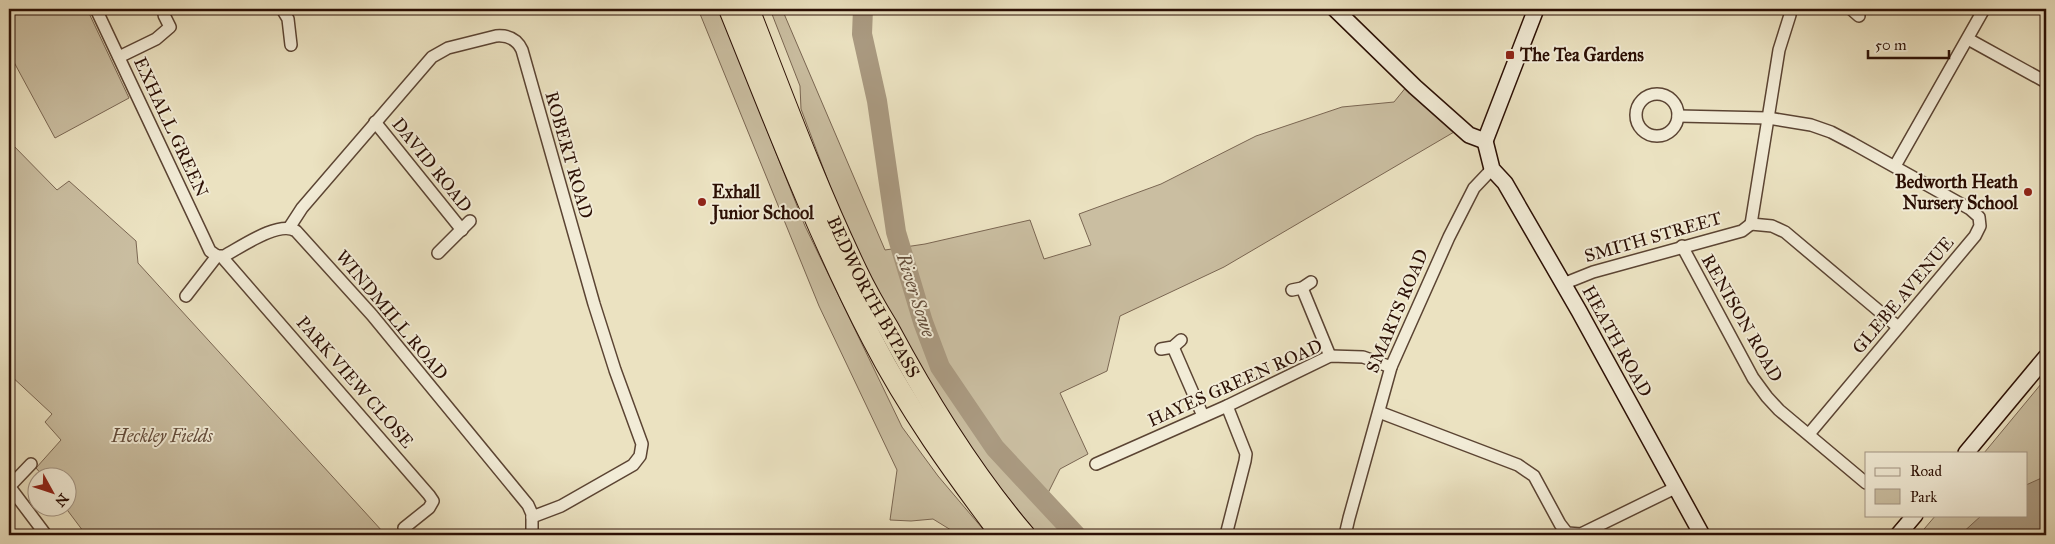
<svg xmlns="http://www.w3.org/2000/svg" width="2055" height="544" font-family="'IM FELL Great Primer',serif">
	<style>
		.green { fill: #cabea1; stroke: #7a6652 }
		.water { fill: #aa9a81; stroke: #77624f }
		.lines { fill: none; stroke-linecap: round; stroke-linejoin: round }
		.river { stroke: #aa9a81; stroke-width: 20 }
		.street-casing { stroke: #5b4433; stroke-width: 14 }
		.secondary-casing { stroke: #2b0f04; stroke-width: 18 }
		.highway-casing { stroke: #2b0f04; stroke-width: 22 }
		.street { stroke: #f2ecd7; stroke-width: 11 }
		.secondary { stroke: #f2ecd7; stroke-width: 15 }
		.highway { stroke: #ebe2c1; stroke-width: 20 }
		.poi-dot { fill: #8f2418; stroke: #f2ecd7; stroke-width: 2 }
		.labels { text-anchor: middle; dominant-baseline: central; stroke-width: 4; stroke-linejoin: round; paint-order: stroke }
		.poi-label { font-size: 18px; font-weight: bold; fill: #2b0f04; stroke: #f2ecd7; text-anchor: start }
		.street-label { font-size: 18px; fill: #2b0f04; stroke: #f2ecd7 }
		.park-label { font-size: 18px; font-style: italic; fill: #634c3b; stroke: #f2ecd7 }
		.water-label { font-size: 19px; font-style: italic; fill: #644e3c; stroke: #f2ecd7 }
	</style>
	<rect width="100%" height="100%" fill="#ebe2c1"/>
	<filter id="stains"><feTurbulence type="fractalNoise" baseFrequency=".004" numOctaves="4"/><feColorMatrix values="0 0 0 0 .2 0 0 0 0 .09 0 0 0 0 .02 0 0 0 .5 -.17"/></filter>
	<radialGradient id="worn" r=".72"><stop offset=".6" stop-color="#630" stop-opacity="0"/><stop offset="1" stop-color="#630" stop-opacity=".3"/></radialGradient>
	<!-- green -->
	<g class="green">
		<path d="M9 9H87L129 98 55 138 9 53Z"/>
		<path d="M698 9H719L805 226 902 427 938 476 988 535H959L933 519 911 521 890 520 897 470 819 306Z"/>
		<path d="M770 9H782L885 250 925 244 1030 220 1044 259 1091 245 1079 214 1161 184 1256 136 1342 107 1394 102 1407 86 1454 132 1224 267 1120 316 1107 371 1060 393 1088 454 1060 469 1044 501 1076 535H1038L984 467 936 398 853 247 801 109 800 86Z"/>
		<path d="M9 141 57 190 69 181 136 241 138 263 383 532 381 535H86L65 507 68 506V476H43L36 468 61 440 45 422 52 414 9 374Z"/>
		<path d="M2046 378V535H1919L1936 515H2026V453H1984Z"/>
	</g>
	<!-- water -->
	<path class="water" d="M2046 476V535H1960L1982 515H2026V485Z"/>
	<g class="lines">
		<!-- river -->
		<path class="river" d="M863 9 862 34 877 101 896 232 923 322 940 367 995 448 1076 535"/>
		<defs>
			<g id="street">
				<path d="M96 9 203 236 210 251 217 256"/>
				<path d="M282 9 288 19 291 45"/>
				<path d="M1851 9 1859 16"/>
				<path d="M1968 39 2046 82"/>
				<path d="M119 57 156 39 170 27 164 15"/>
				<circle cx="1657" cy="115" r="21"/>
				<path d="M1678 116 1768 118 1811 125 1831 132 1852 143 1970 209 1979 217 1980 226 1975 236 1809 434"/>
				<path d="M375 122 462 230"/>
				<path d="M1895 166 1984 9"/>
				<path d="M1751 224 1779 50 1790 15V9"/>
				<path d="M1751 224 1772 226 1785 232 1898 327"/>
				<path d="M289 228 302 208 432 57 448 48 496 36C508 35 517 39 522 50L594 304 615 370 642 444 640 456 633 465 561 506 532 517"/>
				<path d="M1682 246 1753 378 1767 397 1779 410 1866 483"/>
				<path d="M438 253 470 221"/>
				<path d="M217 256H224C241 247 279 220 296 231L372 315 528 505 532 514V535"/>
				<path d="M222 257 429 495 433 501 429 508 404 528"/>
				<path d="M1563 284 1593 272 1742 231 1751 224"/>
				<path d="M1302 288 1330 356"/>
				<path d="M1292 290 1302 288 1311 282"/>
				<path d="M186 296 217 256"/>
				<path d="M1173 347 1203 416"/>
				<path d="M1161 349 1173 347 1181 340"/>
				<path d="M1379 412 1518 465 1534 476 1560 524 1567 533 1581 534 1675 488"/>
				<path d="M1096 464 1227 406 1330 356 1363 357 1391 367"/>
				<path d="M9 486 46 535"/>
				<path d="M9 487 31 464"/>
				<path d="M1226 535 1245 461 1246 454 1227 406"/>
				<path d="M1345 535 1349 518 1391 367 1449 237 1474 188 1492 169"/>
			</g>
			<g id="secondary">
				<path d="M1335 9 1415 87 1469 135 1485 141"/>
				<path d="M1485 141 1492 169 1505 183 1579 311 1702 535"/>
				<path d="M1485 141 1536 9"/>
				<path d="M1966 453 2046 357"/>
				<path d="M1898 535 1915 515"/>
			</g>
			<g id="highway">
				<path d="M729 9C774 120 817 233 872 339 908 409 954 473 1001 535"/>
				<path id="s1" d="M749 9C783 96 816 186 857 271 866 290 877 309 888 327 927 400 971 472 1025 535"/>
			</g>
		</defs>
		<!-- street casing -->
		<use href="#street" class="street-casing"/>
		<!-- secondary casing -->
		<use href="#secondary" class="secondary-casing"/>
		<!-- highway casing -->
		<use href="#highway" class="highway-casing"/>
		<!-- street -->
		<use href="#street" class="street"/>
		<!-- secondary -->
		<use href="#secondary" class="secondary"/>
		<!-- highway -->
		<use href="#highway" class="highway"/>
	</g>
	<!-- markers -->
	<g class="poi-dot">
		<rect x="1505" y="50" width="10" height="10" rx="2.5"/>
		<circle cx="2028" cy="192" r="5"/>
		<circle cx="702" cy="202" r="5"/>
	</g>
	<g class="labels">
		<!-- poi labels -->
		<g class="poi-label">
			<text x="1520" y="55">The Tea Gardens</text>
			<text x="2018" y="182" text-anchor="end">Bedworth Heath<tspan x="2018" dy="21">Nursery School</tspan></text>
			<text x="712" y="192">Exhall<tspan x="712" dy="21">Junior School</tspan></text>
		</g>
		<!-- street labels -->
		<g class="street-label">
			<text transform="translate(171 127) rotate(65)">EXHALL GREEN</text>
			<text transform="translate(569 155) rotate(74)">ROBERT ROAD</text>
			<text transform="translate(432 165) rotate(51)">DAVID ROAD</text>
			<text transform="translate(1653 237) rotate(-16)">SMITH STREET</text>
			<text transform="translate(1903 295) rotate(-50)">GLEBE AVENUE</text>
			<text stroke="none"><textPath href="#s1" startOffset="314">BEDWORTH BYPASS</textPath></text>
			<text transform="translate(1397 311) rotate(-67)">SMARTS ROAD</text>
			<text transform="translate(392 315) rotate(50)">WINDMILL ROAD</text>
			<text transform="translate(1742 318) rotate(60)">RENISON ROAD</text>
			<text transform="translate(1617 341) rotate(61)">HEATH ROAD</text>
			<text transform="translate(355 382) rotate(49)">PARK VIEW CLOSE</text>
			<text transform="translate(1235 383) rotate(-24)">HAYES GREEN ROAD</text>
		</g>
		<!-- park labels -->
		<g class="park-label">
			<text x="162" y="436">Heckley Fields</text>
		</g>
		<!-- water labels -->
		<g class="water-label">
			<text transform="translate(916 295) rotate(72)">River Sowe</text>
		</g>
	</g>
	<!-- margin -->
	<rect width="2055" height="544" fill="none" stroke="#ebe2c1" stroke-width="30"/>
	<rect x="10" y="10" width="2035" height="524" fill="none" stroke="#2b0f04" stroke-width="2.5"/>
	<rect x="15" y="15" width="2025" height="514" fill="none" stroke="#2b0f04"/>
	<!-- legend -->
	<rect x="1865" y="452" width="162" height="65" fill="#f2ecd7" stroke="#a29483"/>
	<rect x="1875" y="468" width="25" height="8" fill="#f2ecd7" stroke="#a29483"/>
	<text x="1910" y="476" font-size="15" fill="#2b0f04">Road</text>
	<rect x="1875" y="489" width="25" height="15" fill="#cabea1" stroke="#a29483"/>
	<text x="1910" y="502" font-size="15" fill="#2b0f04">Park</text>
	<!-- north arrow -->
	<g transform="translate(52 492) rotate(130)"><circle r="24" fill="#f2ecd7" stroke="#a29483"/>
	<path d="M0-4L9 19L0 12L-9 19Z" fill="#8f2418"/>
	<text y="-8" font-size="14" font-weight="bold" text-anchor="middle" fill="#2b0f04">N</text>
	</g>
	<!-- scale -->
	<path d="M1868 50v8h81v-8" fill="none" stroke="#2b0f04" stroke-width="2.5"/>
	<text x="1875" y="50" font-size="15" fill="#2b0f04" stroke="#f2ecd7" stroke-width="4" paint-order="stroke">50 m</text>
	<rect width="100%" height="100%" filter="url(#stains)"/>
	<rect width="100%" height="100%" fill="url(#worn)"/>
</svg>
